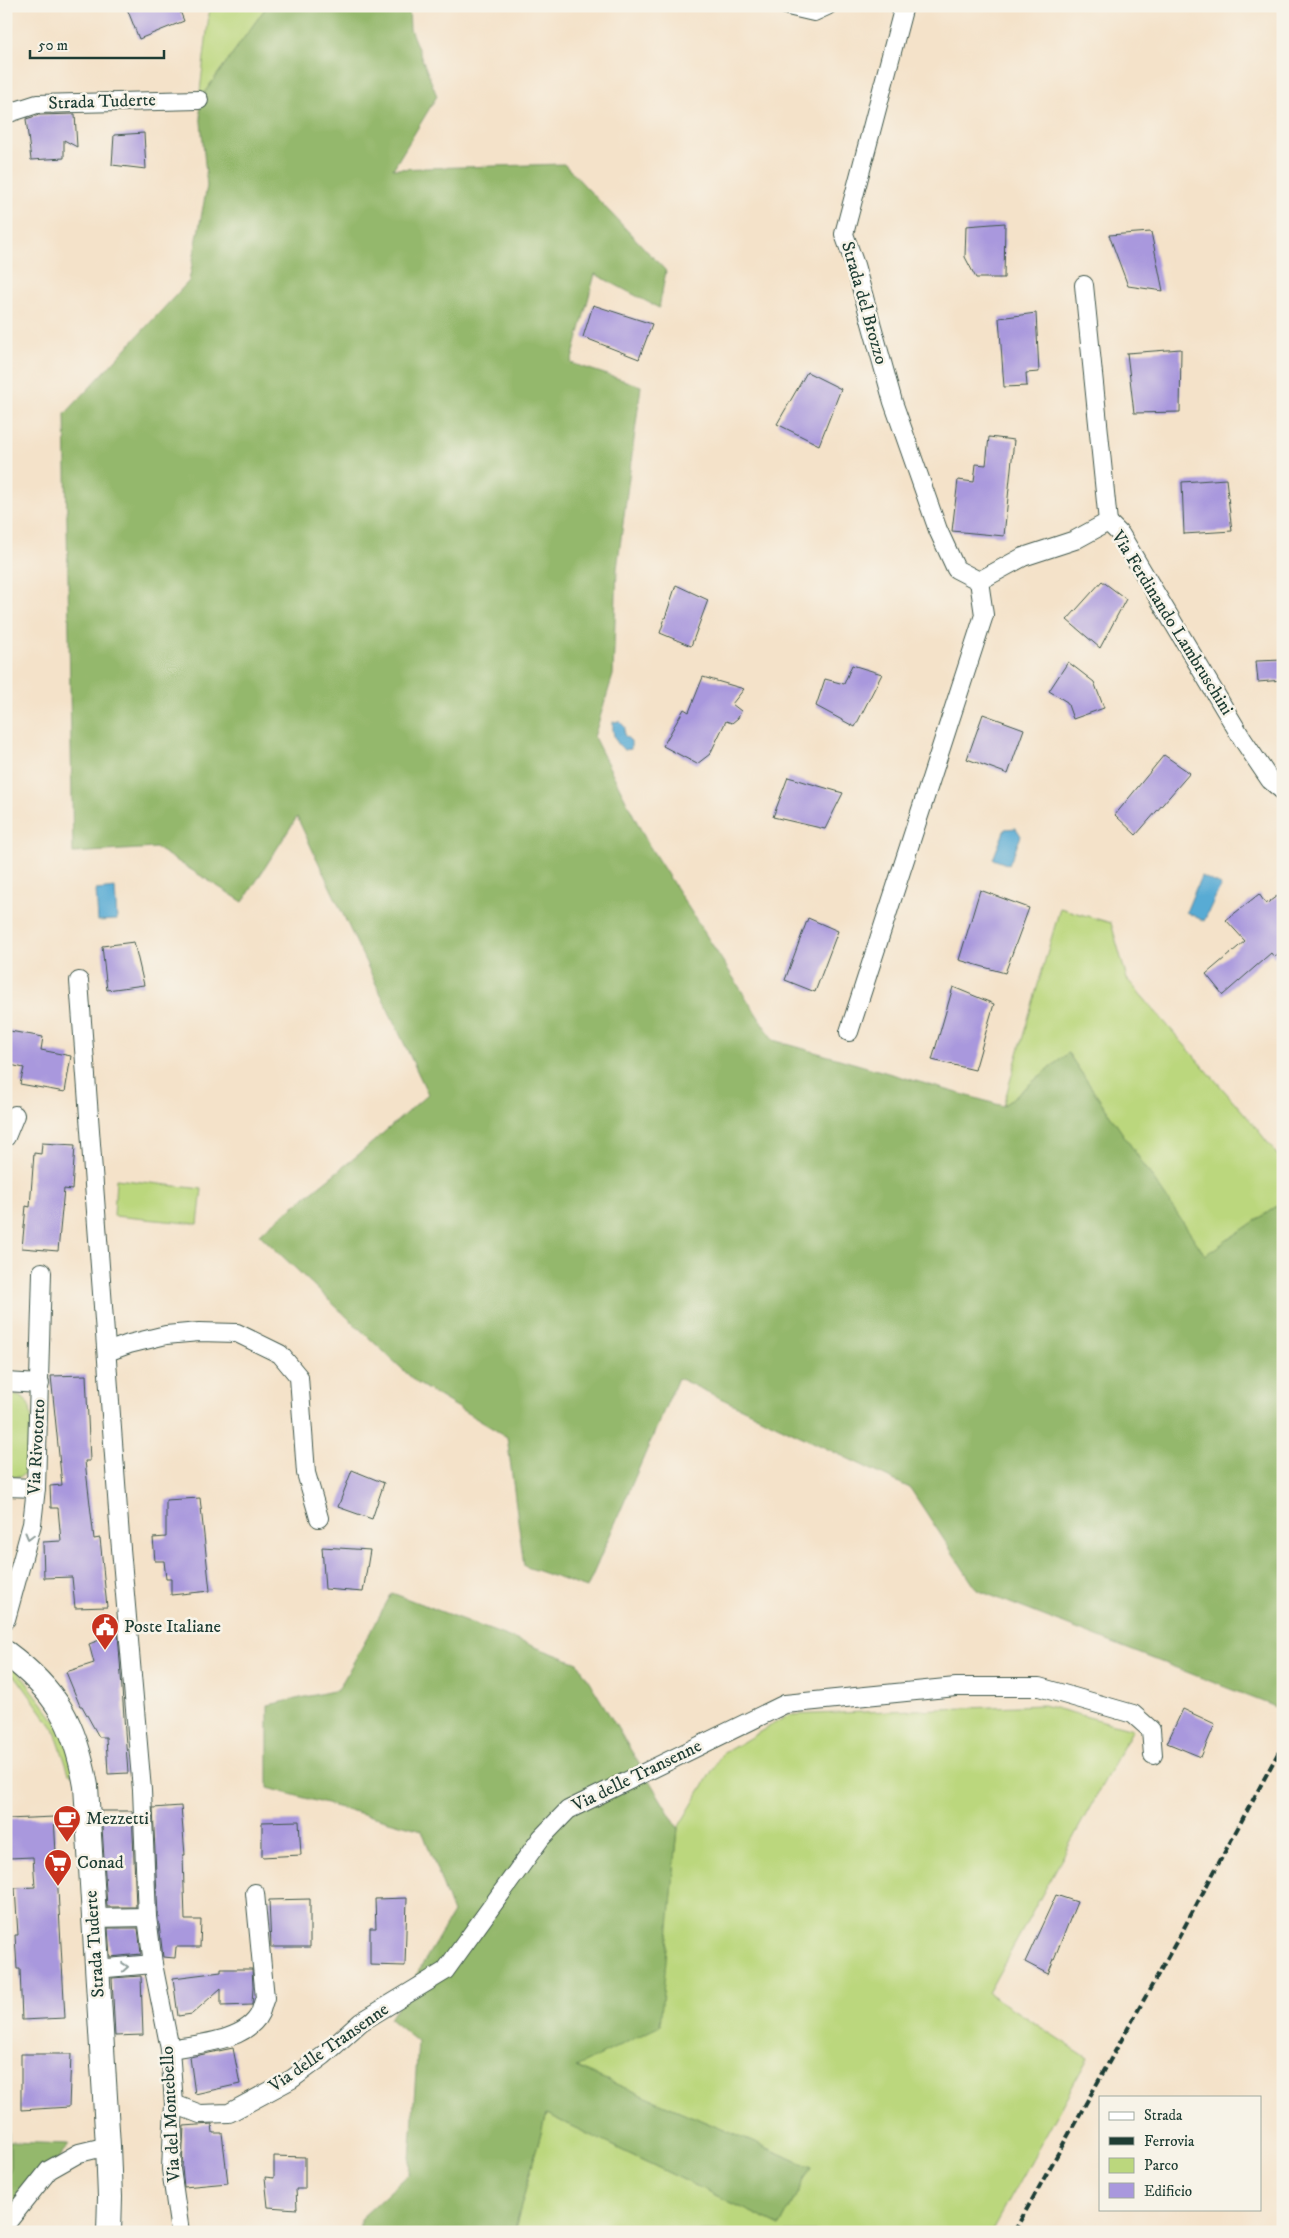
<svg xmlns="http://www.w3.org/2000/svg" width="1289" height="2238" font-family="'IM FELL DW Pica',serif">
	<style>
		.green { fill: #bbd77d; stroke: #6d8a58 }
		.forest { fill: #94b86c; stroke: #5a7a50 }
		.water { fill: #59abd4; stroke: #3c7484 }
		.building { fill: #a998dd }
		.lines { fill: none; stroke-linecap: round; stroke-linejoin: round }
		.minor-casing { stroke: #3f564a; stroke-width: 20 }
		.secondary-casing { stroke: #3f564a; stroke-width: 26 }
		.minor { stroke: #fff; stroke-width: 18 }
		.secondary { stroke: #fff; stroke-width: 24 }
		.rail { stroke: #1f3d34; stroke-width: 4; stroke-dasharray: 8 4; stroke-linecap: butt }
		.oneway { stroke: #8f9e9a }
		.labels { text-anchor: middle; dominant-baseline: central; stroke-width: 5; stroke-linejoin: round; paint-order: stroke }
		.street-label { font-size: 18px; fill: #1f3d34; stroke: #f7f3e8 }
		.poi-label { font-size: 18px; fill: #1f3d34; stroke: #f7f3e8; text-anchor: start }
	</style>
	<rect width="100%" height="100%" fill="#f7f3e8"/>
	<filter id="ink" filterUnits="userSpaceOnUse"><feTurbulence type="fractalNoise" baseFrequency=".02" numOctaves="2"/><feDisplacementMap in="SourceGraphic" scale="10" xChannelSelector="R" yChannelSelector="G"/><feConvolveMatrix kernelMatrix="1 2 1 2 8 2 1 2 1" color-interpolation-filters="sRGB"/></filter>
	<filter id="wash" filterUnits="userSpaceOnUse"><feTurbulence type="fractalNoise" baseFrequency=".0096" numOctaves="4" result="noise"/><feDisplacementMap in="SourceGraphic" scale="20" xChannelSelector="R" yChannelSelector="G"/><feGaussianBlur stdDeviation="1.12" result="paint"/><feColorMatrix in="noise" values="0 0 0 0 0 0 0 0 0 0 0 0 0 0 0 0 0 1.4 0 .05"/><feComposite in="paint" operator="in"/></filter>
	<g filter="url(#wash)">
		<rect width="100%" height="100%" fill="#f4e2c9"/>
		<!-- green -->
		<g class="green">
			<path d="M210 6H267L199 100Z"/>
			<path d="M1060 908 1111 923 1127 979 1250 1120 1283 1162V1202L1205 1256 1068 1053 1003 1106Z"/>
			<path d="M116 1179 202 1189 198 1224 114 1216Z"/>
			<path d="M6 1394C13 1395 19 1395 25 1400 37 1410 30 1454 29 1470L20 1477 6 1476Z"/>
			<path d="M6 1662 14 1666 65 1733 76 1775 69 1773 54 1729 17 1678 6 1672Z"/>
			<path d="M1043 1705 1133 1729 988 1993 1088 2058 992 2232H514L546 2114 780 2226 811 2167 575 2067 659 2026 678 1828 722 1754 789 1715Z"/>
			<path d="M6 2060 10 2170 6 2176Z"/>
		</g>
		<!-- forest -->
		<g class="forest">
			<path d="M267 6H409L410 29 437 96 393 169 564 164 666 271 659 308 595 274 571 363 641 386 617 569 613 675 594 737 648 844 773 1040 1003 1106 1068 1053 1205 1255 1283 1202V1695L1276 1707 977 1590 910 1488 678 1378 587 1588 524 1566 507 1437 417 1383 259 1234 358 1155 428 1094 297 817 243 902 156 848 73 853 65 414 189 281 207 186 199 100Z"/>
			<path d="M392 1593 578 1663 678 1828 660 2026 576 2067 811 2167 780 2226 546 2114 514 2232H360V2219L409 2174 418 2042 390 2019 453 1913 422 1830 268 1788V1705L338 1690Z"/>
			<path d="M10 2142 69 2144 6 2227V2176L10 2170Z"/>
		</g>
		<!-- water -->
		<g class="water">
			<path d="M619 721 625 727 624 735 631 741V749L624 750C615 742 612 735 613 722Z"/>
			<path d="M1016 828 1021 836 1009 865 993 859 1005 829Z"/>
			<path d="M1201 876 1221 885 1204 921 1186 912Z"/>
			<path d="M115 888 117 920 98 921 96 890Z"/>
		</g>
		<g id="blocks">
			<!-- building -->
			<g class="building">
				<path d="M126 6H178L184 21 139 39Z"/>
				<path d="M75 114 77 147 64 140V158L31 160 26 119 39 115Z"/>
				<path d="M144 133 146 169 112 165 114 135Z"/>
				<path d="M1005 223 1004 278H976L965 257 966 226Z"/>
				<path d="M1151 232 1163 291 1128 286 1109 235Z"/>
				<path d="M593 305 652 324 639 359 583 337Z"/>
				<path d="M1036 313 1039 372 1026 373 1027 386 1004 387 999 318Z"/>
				<path d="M1181 349 1180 412 1134 413 1127 353Z"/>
				<path d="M807 372 841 389 819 445 777 424Z"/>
				<path d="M989 437 1014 440 1004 536 952 531 958 480 974 482 976 464 986 465Z"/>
				<path d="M1226 479 1232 531 1184 534 1182 482Z"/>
				<path d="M1102 581 1126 599 1100 648 1067 620Z"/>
				<path d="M676 585 708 600 691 646 660 633Z"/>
				<path d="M1283 660V680L1258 682 1256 661Z"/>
				<path d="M1068 662 1094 682 1104 708 1073 719 1067 702 1049 691Z"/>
				<path d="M852 665 882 674 855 727 816 706 825 679 844 684Z"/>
				<path d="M703 677 744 689 732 704 741 711 738 718 732 723 726 721 710 754 697 764 663 746 684 709 689 712Z"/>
				<path d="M983 714 1024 729 1008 774 967 759Z"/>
				<path d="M1164 755 1190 773 1136 835 1115 815Z"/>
				<path d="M788 777 843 793 825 829 773 817Z"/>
				<path d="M980 890 1029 908 1005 973 959 960Z"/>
				<path d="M1259 894 1266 904 1277 896 1283 903V950L1274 957 1271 953 1223 995 1206 974 1245 941 1226 920Z"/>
				<path d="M808 918 838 931 815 992 785 980Z"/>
				<path d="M134 942 144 985 107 990 102 946Z"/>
				<path d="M953 987 994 1004 975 1070 932 1060Z"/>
				<path d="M10 1031 43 1037 41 1050 71 1056 65 1092 20 1084 24 1068 6 1064Z"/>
				<path d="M42 1143 75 1145 72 1190 64 1189 58 1251 22 1248 26 1206 30 1207 34 1153 41 1154Z"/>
				<path d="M86 1375 90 1461H85L94 1539 100 1538 107 1607 75 1608 72 1577 44 1578 43 1542 61 1541 58 1508H51L50 1486 62 1485 51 1376Z"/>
				<path d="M352 1470 384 1483 372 1519 338 1507Z"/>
				<path d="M200 1498 210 1591 171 1595V1579H166L164 1561H155L153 1538 166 1537V1500Z"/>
				<path d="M322 1547 370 1550 363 1592 325 1589Z"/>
				<path d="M118 1633 128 1773 108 1774 106 1737H99L82 1706H80L66 1672 94 1663 89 1644Z"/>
				<path d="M1183 1709 1215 1724 1201 1757 1167 1743Z"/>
				<path d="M181 1806 185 1855H183L185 1920H201L200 1947H176L175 1958 163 1957 158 1916 153 1808Z"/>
				<path d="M101 1811H132L136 1907H107Z"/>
				<path d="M54 1817 65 2018 22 2020 20 1969H17L15 1935H18L15 1888 35 1887 33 1857 9 1858 7 1819Z"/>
				<path d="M299 1821 301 1855 262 1857V1822Z"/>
				<path d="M1056 1895 1077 1902 1048 1974 1025 1962Z"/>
				<path d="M407 1898 405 1966 370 1965V1928H376L375 1899Z"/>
				<path d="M310 1899V1947H271L269 1900Z"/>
				<path d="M108 1928H138L141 1954 110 1957Z"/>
				<path d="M221 1969H252L253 1986 252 2005 221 2006V1988L192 2014 178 2016 173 1978 221 1972Z"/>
				<path d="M141 1976 143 2035 115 2036 112 1978Z"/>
				<path d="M233 2048 240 2084 195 2094 190 2057Z"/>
				<path d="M21 2054H71L69 2107 21 2110Z"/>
				<path d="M212 2124 213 2133H222L228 2183 184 2187 182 2168 184 2126Z"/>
				<path d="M274 2156 305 2157V2189H296L297 2209 268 2207 265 2177 274 2178Z"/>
			</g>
		</g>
	</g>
	<g filter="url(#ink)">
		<use href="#blocks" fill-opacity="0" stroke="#3f564a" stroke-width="1"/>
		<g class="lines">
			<defs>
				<g id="minor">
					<path d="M788 6 814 12 827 6"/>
					<path d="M904 6 844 234 855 265 893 402 938 530 956 569 979 581"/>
					<path d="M6 114 37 104 199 100"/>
					<path d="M1084 285 1108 522"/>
					<path d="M979 581 1023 557 1075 540 1108 522 1121 535 1243 740 1270 780 1283 791"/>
					<path d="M79 981 120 1537 142 1790 147 1917 153 1964 170 2049 174 2104 171 2169 180 2232"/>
					<path d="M849 1032 984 615 979 581"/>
					<path d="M6 1137 15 1115"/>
					<path d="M107 1352 129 1344 166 1335 199 1332 237 1333 280 1354 299 1377 306 1473 319 1518"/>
					<path d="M6 1382 40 1384"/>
					<path d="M6 1487 36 1488"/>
					<path d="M6 1619 32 1524 36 1488 42 1272"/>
					<path d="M93 1918 147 1917"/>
					<path d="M96 1969 153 1964"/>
					<path d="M170 2049C197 2044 247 2041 260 2013 262 2008 263 2002 265 1998L255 1893"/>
					<path d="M174 2104 200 2114 229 2113 292 2079 323 2056 361 2022 445 1971 541 1838 568 1810 785 1704 956 1687H1039L1133 1714 1151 1730 1153 1755"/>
					<path d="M6 2224 49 2170 79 2153 108 2146"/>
				</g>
				<path id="secondary" d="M6 1653C57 1691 75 1724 86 1786L108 2146 110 2197 109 2232"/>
			</defs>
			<!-- minor casing -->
			<use href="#minor" class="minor-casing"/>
			<!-- secondary casing -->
			<use href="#secondary" class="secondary-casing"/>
			<!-- minor -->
			<use href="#minor" class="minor"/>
			<!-- secondary -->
			<use href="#secondary" class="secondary"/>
			<!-- rail -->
			<path class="rail" d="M1014 2232 1179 1937 1283 1744"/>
		</g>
		<!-- one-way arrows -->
		<defs><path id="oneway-chevron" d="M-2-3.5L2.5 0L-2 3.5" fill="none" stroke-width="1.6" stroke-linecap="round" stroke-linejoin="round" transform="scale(1.25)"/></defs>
		<g class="oneway">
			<use href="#oneway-chevron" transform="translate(29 1536) rotate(105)"/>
			<use href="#oneway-chevron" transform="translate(125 1967) rotate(-4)"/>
		</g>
	</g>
	<!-- icons -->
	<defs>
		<symbol id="civic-pin" viewBox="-11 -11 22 30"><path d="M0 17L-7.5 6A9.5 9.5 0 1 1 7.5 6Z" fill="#c8321e" stroke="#f7f3e8"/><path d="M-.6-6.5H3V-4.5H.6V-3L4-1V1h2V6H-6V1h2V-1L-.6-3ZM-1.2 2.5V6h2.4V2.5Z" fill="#fff"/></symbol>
		<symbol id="cafe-pin" viewBox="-11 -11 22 30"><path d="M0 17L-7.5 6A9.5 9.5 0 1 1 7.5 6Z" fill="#c8321e" stroke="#f7f3e8"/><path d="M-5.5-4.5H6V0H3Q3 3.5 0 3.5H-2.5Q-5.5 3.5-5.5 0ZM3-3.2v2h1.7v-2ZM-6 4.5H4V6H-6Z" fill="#fff"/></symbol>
		<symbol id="supermarket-pin" viewBox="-11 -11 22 30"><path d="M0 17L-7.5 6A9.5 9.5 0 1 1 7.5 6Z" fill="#c8321e" stroke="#f7f3e8"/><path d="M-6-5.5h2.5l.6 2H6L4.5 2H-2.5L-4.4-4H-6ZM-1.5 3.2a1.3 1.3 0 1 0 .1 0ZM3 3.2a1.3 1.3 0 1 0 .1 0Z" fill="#fff"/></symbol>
	</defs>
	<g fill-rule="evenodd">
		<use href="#civic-pin" x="89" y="1611" width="32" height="43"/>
		<use href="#cafe-pin" x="51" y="1803" width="32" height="43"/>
		<use href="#supermarket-pin" x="42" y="1847" width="32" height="43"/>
	</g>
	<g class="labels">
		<!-- street labels -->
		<g class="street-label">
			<text transform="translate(102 102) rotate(-2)">Strada Tuderte</text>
			<text transform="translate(864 303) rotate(74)">Strada del Brozzo</text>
			<text transform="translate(1172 623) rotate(58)">Via Ferdinando Lambruschini</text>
			<text transform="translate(37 1447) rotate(-87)">Via Rivotorto</text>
			<text transform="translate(637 1776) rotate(-26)">Via delle Transenne</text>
			<text transform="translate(95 1944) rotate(-94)">Strada Tuderte</text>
			<text transform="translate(329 2048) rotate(-35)">Via delle Transenne</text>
			<text transform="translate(171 2114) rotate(-93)">Via del Montebello</text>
		</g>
		<!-- poi labels -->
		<g class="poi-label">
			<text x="124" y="1627">Poste Italiane</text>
			<text x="86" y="1819">Mezzetti</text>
			<text x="77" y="1863">Conad</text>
		</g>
	</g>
	<!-- margin -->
	<rect width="1289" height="2238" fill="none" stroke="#f7f3e8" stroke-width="25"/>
	<!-- legend -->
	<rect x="1099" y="2096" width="162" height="115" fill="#f7f3e8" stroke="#a1aaa0"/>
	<rect x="1109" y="2112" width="25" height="8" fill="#ffffff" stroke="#a1aaa0"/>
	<text x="1144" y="2120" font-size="15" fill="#1f3d34">Strada</text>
	<rect x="1109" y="2137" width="25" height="8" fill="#1f3d34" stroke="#a1aaa0"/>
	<text x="1144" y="2146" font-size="15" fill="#1f3d34">Ferrovia</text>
	<rect x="1109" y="2158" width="25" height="15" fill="#bbd77d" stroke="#a1aaa0"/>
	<text x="1144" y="2170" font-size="15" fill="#1f3d34">Parco</text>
	<rect x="1109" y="2183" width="25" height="15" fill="#a998dd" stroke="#a1aaa0"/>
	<text x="1144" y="2196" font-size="15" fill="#1f3d34">Edificio</text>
	<!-- scale -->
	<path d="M30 50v8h134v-8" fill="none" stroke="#1f3d34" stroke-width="2.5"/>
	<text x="38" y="50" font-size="15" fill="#1f3d34" stroke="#f7f3e8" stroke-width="4" paint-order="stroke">50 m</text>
</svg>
